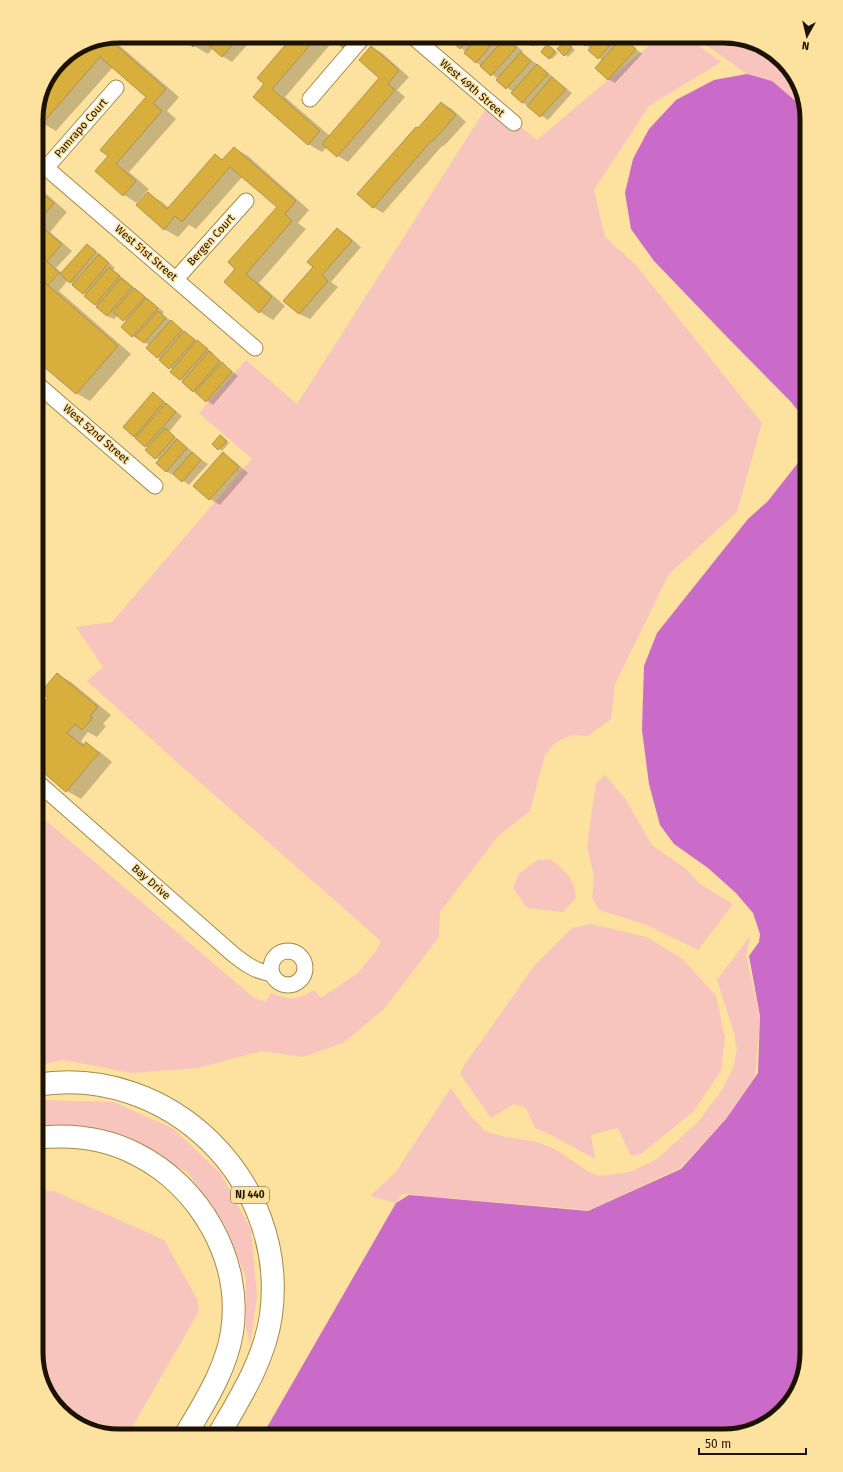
<svg xmlns="http://www.w3.org/2000/svg" width="843" height="1472" font-family="'Fira Sans',sans-serif">
	<style>
		.green { fill: #f7c5be }
		.water { fill: #ca6ac9 }
		.shadow { fill: #0003 }
		.building { fill: #d8ae3c; stroke: #ad9252 }
		.lines { fill: none; stroke-linecap: round; stroke-linejoin: round }
		.minor-casing { stroke: #a48a49; stroke-width: 17 }
		.highway-casing { stroke: #a48a49; stroke-width: 24 }
		.minor { stroke: #fff; stroke-width: 15 }
		.highway { stroke: #fff; stroke-width: 22 }
		.labels { text-anchor: middle; dominant-baseline: central; stroke-width: 3; stroke-linejoin: round; paint-order: stroke }
		.shield { fill: #fde19e; stroke: #60502f; stroke-width: 1 }
		.shield-label { font-size: 10px; font-weight: bold; fill: #1c1200 }
		.street-label { font-size: 11px; fill: #1c1200; stroke: #fde19e }
		.rim { fill: none; stroke: #1c1200; stroke-width: 5 }
	</style>
	<rect width="100%" height="100%" fill="#fde19e"/>
	<!-- green -->
	<g class="green">
		<path d="M660 36H686L721 62 649 106 594 190 605 237 636 265 762 423 737 512 669 574 615 684 611 719 588 736 571 735 555 743 545 755 530 811 498 836 440 912 439 937 384 1009 343 1043 303 1057 262 1051 198 1068 132 1073 63 1060 36 1066V812L254 998 266 1002 271 993C290 1000 296 1001 314 990L321 998 358 973 376 951 381 941 171 757 87 681 103 667 76 627 112 622 252 459 199 413 246 360 297 404 490 102 537 140Z"/>
		<path d="M693 36H730L770 50 799 82 805 109 772 81 747 74Z"/>
		<path d="M605 775 626 800 652 845 686 869 700 884 733 904 698 950 647 925 599 910 592 898 594 876 587 846 596 783Z"/>
		<path d="M550 859C564 870 575 878 576 898L563 912 527 908 513 888 519 873 538 860Z"/>
		<path d="M591 924 647 937 684 960 716 996 725 1037 721 1071 693 1112 641 1154 631 1156 618 1128 591 1135 595 1159 551 1135 535 1128 526 1108 514 1104 491 1118 460 1074 463 1067 534 966 572 928Z"/>
		<path d="M750 936 746 956 760 1017 755 1076 726 1119 680 1168 589 1210 402 1194 396 1203 370 1196 395 1173 451 1088 469 1114 485 1131 506 1137 537 1142 555 1149 589 1172 600 1176 630 1172 657 1159 698 1122 722 1090 733 1068 737 1050 734 1033 717 980Z"/>
		<path d="M41 1100 114 1102 174 1129 221 1174 251 1230 257 1296 250 1346 246 1327V1278L225 1225 187 1172 119 1134 58 1125 36 1128V1101Z"/>
		<path d="M36 1190 54 1191 164 1240 197 1299 199 1311 127 1436H114L73 1422 44 1390 36 1353Z"/>
	</g>
	<!-- water -->
	<g class="water">
		<path d="M747 74 772 81 805 109 807 119V428L804 418 791 402 729 339 654 261 631 229 625 193 633 159 649 129 676 100 714 80Z"/>
		<path d="M807 446V1354L793 1399 761 1428 724 1436H262L396 1203 409 1195 588 1211 681 1169 726 1119 758 1073 760 1016 749 956 759 942 760 934 753 913 736 893 708 868 674 844 660 825 649 784 642 730 644 666 657 633 748 519 768 501 801 459Z"/>
	</g>
	<!-- shadow -->
	<g class="shadow">
		<path d="M182 36 215 37 255 36 232 62 222 56 213 48 208 54 194 46Z"/>
		<path d="M294 36H364L370 41 358 55 344 47 335 39 285 97 330 136 381 78 371 47 382 53 409 77 397 90 405 97 348 162 338 156 327 147 322 152 308 144 266 84Z"/>
		<path d="M449 36H507L508 37 507 39 523 51 521 53 544 69 554 78V79L572 93 548 120 523 103 512 93 513 92 497 80 498 79 476 62Z"/>
		<path d="M540 36 544 39 537 46 534 45Z"/>
		<path d="M575 36H628L625 40 642 54 615 83 608 79 603 61 590 50 591 49Z"/>
		<path d="M107 38 119 45 179 97 167 111 176 119 129 172 149 189 137 203 124 195 109 156 148 97 113 67 56 131 42 123 36 118 40 98 86 46 94 50Z"/>
		<path d="M568 44 575 50 568 57 558 49Z"/>
		<path d="M548 45 558 53 552 59 549 58Z"/>
		<path d="M441 103 452 109 466 122 444 146H442L383 213 373 207 418 129Z"/>
		<path d="M234 148 248 156 309 210 298 223 306 229 259 283 285 306 273 320 260 312 237 269 278 207 243 176 196 229 189 225 178 237 164 229 148 194 162 202 169 208 215 155 223 160Z"/>
		<path d="M36 185 67 212 50 232 72 251 56 268 62 273 87 245 94 249 115 268 113 270 164 312 162 314 204 346 214 354 213 355 238 376 213 405 194 391 172 371 173 370 147 348 150 346 140 339 139 340 133 336 127 322 118 315 114 319 107 316 86 295 68 280 59 291 131 354 90 401 76 393 36 359Z"/>
		<path d="M337 229 347 235 361 247 331 282 338 287 310 319 299 314 314 267Z"/>
		<path d="M153 394 160 398 182 416 169 432 193 452 192 453 208 464 189 485 174 474 173 475 166 471 159 460 147 450 148 448 134 436Z"/>
		<path d="M223 438 229 443 222 451 213 444Z"/>
		<path d="M223 454 233 460 248 473 220 505 210 499 194 486Z"/>
		<path d="M57 674 71 682 111 715 103 724 106 726 97 737 88 732 81 741 85 745 86 744 100 752 112 762 81 799 67 791 36 765V698L43 705 49 698Z"/>
	</g>
	<!-- building -->
	<g class="building">
		<path d="M181 36H203L193 47Z"/>
		<path d="M214 36H240L222 57 207 44Z"/>
		<path d="M293 36H318L272 89 320 131 308 145 253 97 264 84 257 78Z"/>
		<path d="M330 36H353L343 48Z"/>
		<path d="M452 36H471L460 49 449 39Z"/>
		<path d="M479 36H499L476 63 464 53Z"/>
		<path d="M525 36H541V37L533 46 524 38Z"/>
		<path d="M573 36H594L585 46Z"/>
		<path d="M601 36H618L598 59 588 50Z"/>
		<path d="M506 37 517 47 491 76 480 66Z"/>
		<path d="M622 37 636 49 608 80 595 68Z"/>
		<path d="M108 38 166 89 153 103 162 111 116 164 136 181 123 196 95 171 108 156 100 150 146 97 100 57 42 124 36 119 40 96 85 44 92 50 102 39Z"/>
		<path d="M565 41 572 47 564 56 557 49Z"/>
		<path d="M547 44 555 51 549 59 541 52Z"/>
		<path d="M371 46 399 70 388 84 395 90 337 157 322 144 379 78 359 60Z"/>
		<path d="M521 52 531 61 506 89 496 80Z"/>
		<path d="M537 64 548 74 522 103 511 93Z"/>
		<path d="M552 77 566 89 540 117 527 106Z"/>
		<path d="M441 102 456 115 433 141 432 140 373 208 357 194 416 127 418 128Z"/>
		<path d="M234 147 296 201 285 214 292 221 246 274 272 297 259 313 224 282 235 269 228 262 277 207 230 167 182 222 175 216 164 230 136 205 148 192 167 209 215 154 222 160Z"/>
		<path d="M36 188 54 203 36 224Z"/>
		<path d="M37 223 62 244 47 261 59 273 48 285 36 275V224Z"/>
		<path d="M337 228 352 241 322 275 328 281 299 314 283 301 313 267 307 262Z"/>
		<path d="M87 244 96 252 70 283 60 274Z"/>
		<path d="M99 254 109 263 83 294 72 285Z"/>
		<path d="M109 267 120 276 95 305 84 296Z"/>
		<path d="M36 275 118 346 76 394 36 360Z"/>
		<path d="M121 278 132 287 107 316 96 307Z"/>
		<path d="M134 288 145 297 123 321 113 312Z"/>
		<path d="M146 298 158 308 132 337 121 327Z"/>
		<path d="M158 311 166 318 144 343 135 336Z"/>
		<path d="M171 320 182 330 157 358 146 348Z"/>
		<path d="M184 331 195 340 169 369 159 360Z"/>
		<path d="M197 340 208 349 180 380 170 372Z"/>
		<path d="M209 351 220 361 193 392 182 382Z"/>
		<path d="M222 362 232 372 206 402 195 392Z"/>
		<path d="M153 392 164 402 134 437 123 427Z"/>
		<path d="M166 403 176 412 145 447 135 438Z"/>
		<path d="M165 428 175 437 155 459 145 450Z"/>
		<path d="M220 435 227 441 218 450 212 444Z"/>
		<path d="M177 439 187 448 166 472 156 463Z"/>
		<path d="M192 452 201 460 182 482 173 474Z"/>
		<path d="M223 452 239 467 209 500 193 486Z"/>
		<path d="M57 673 98 707 90 716 93 718 82 730 75 724 67 733 83 746 86 742 99 753 66 792 36 766V701L41 705 48 698 41 692Z"/>
	</g>
	<g class="lines">
		<defs>
			<g id="minor">
				<path d="M412 36 514 123"/>
				<path d="M310 99 364 36"/>
				<path d="M36 159 255 348"/>
				<path d="M46 168 116 88"/>
				<path d="M176 279 246 201"/>
				<path d="M36 383 155 486"/>
				<path d="M36 781 234 955C247 965 255 971 272 974"/>
				<circle cx="288" cy="968" r="17"/>
			</g>
			<g id="highway">
				<path d="M36 1085C169 1063 289 1181 271 1315 265 1359 240 1398 218 1436"/>
				<path d="M36 1138C70 1134 105 1138 136 1154 200 1186 243 1260 232 1332 226 1370 204 1403 185 1436"/>
			</g>
		</defs>
		<!-- minor casing -->
		<use href="#minor" class="minor-casing"/>
		<!-- highway casing -->
		<use href="#highway" class="highway-casing"/>
		<!-- minor -->
		<use href="#minor" class="minor"/>
		<!-- highway -->
		<use href="#highway" class="highway"/>
	</g>
	<g class="labels">
		<!-- shield labels -->
		<rect class="shield" x="231" y="1187" width="38" height="16" rx="3"/>
		<g class="shield-label">
			<text x="250" y="1195">NJ 440</text>
		</g>
		<!-- street labels -->
		<g class="street-label">
			<text transform="translate(472 88) rotate(41)">West 49th Street</text>
			<text transform="translate(81 128) rotate(-49)">Pamrapo Court</text>
			<text transform="translate(211 240) rotate(-48)">Bergen Court</text>
			<text transform="translate(146 253) rotate(41)">West 51st Street</text>
			<text transform="translate(96 434) rotate(41)">West 52nd Street</text>
			<text transform="translate(151 882) rotate(41)">Bay Drive</text>
		</g>
	</g>
	<!-- crop -->
	<path d="M0 0H843V1472H0ZM119 43H724A76 76 0 0 1 800 119V1353A76 76 0 0 1 724 1429H119A76 76 0 0 1 43 1353V119A76 76 0 0 1 119 43Z" fill="#fde19e" fill-rule="evenodd"/>
	<path class="rim" d="M119 43H724A76 76 0 0 1 800 119V1353A76 76 0 0 1 724 1429H119A76 76 0 0 1 43 1353V119A76 76 0 0 1 119 43Z"/>
	<!-- north arrow -->
	<g transform="translate(807 36) rotate(188)" stroke="#fde19e" stroke-width="3" paint-order="stroke">
	<path d="M0-3L7 15L0 10L-7 15Z" fill="#1c1200"/>
	<text y="-6" font-size="11" font-weight="bold" text-anchor="middle" fill="#1c1200">N</text>
	</g>
	<!-- scale -->
	<path d="M699 1448v6h107v-6" fill="none" stroke="#1c1200" stroke-width="2"/>
	<text x="705" y="1448" font-size="12" fill="#1c1200" stroke="#fde19e" stroke-width="3" paint-order="stroke">50 m</text>
</svg>
